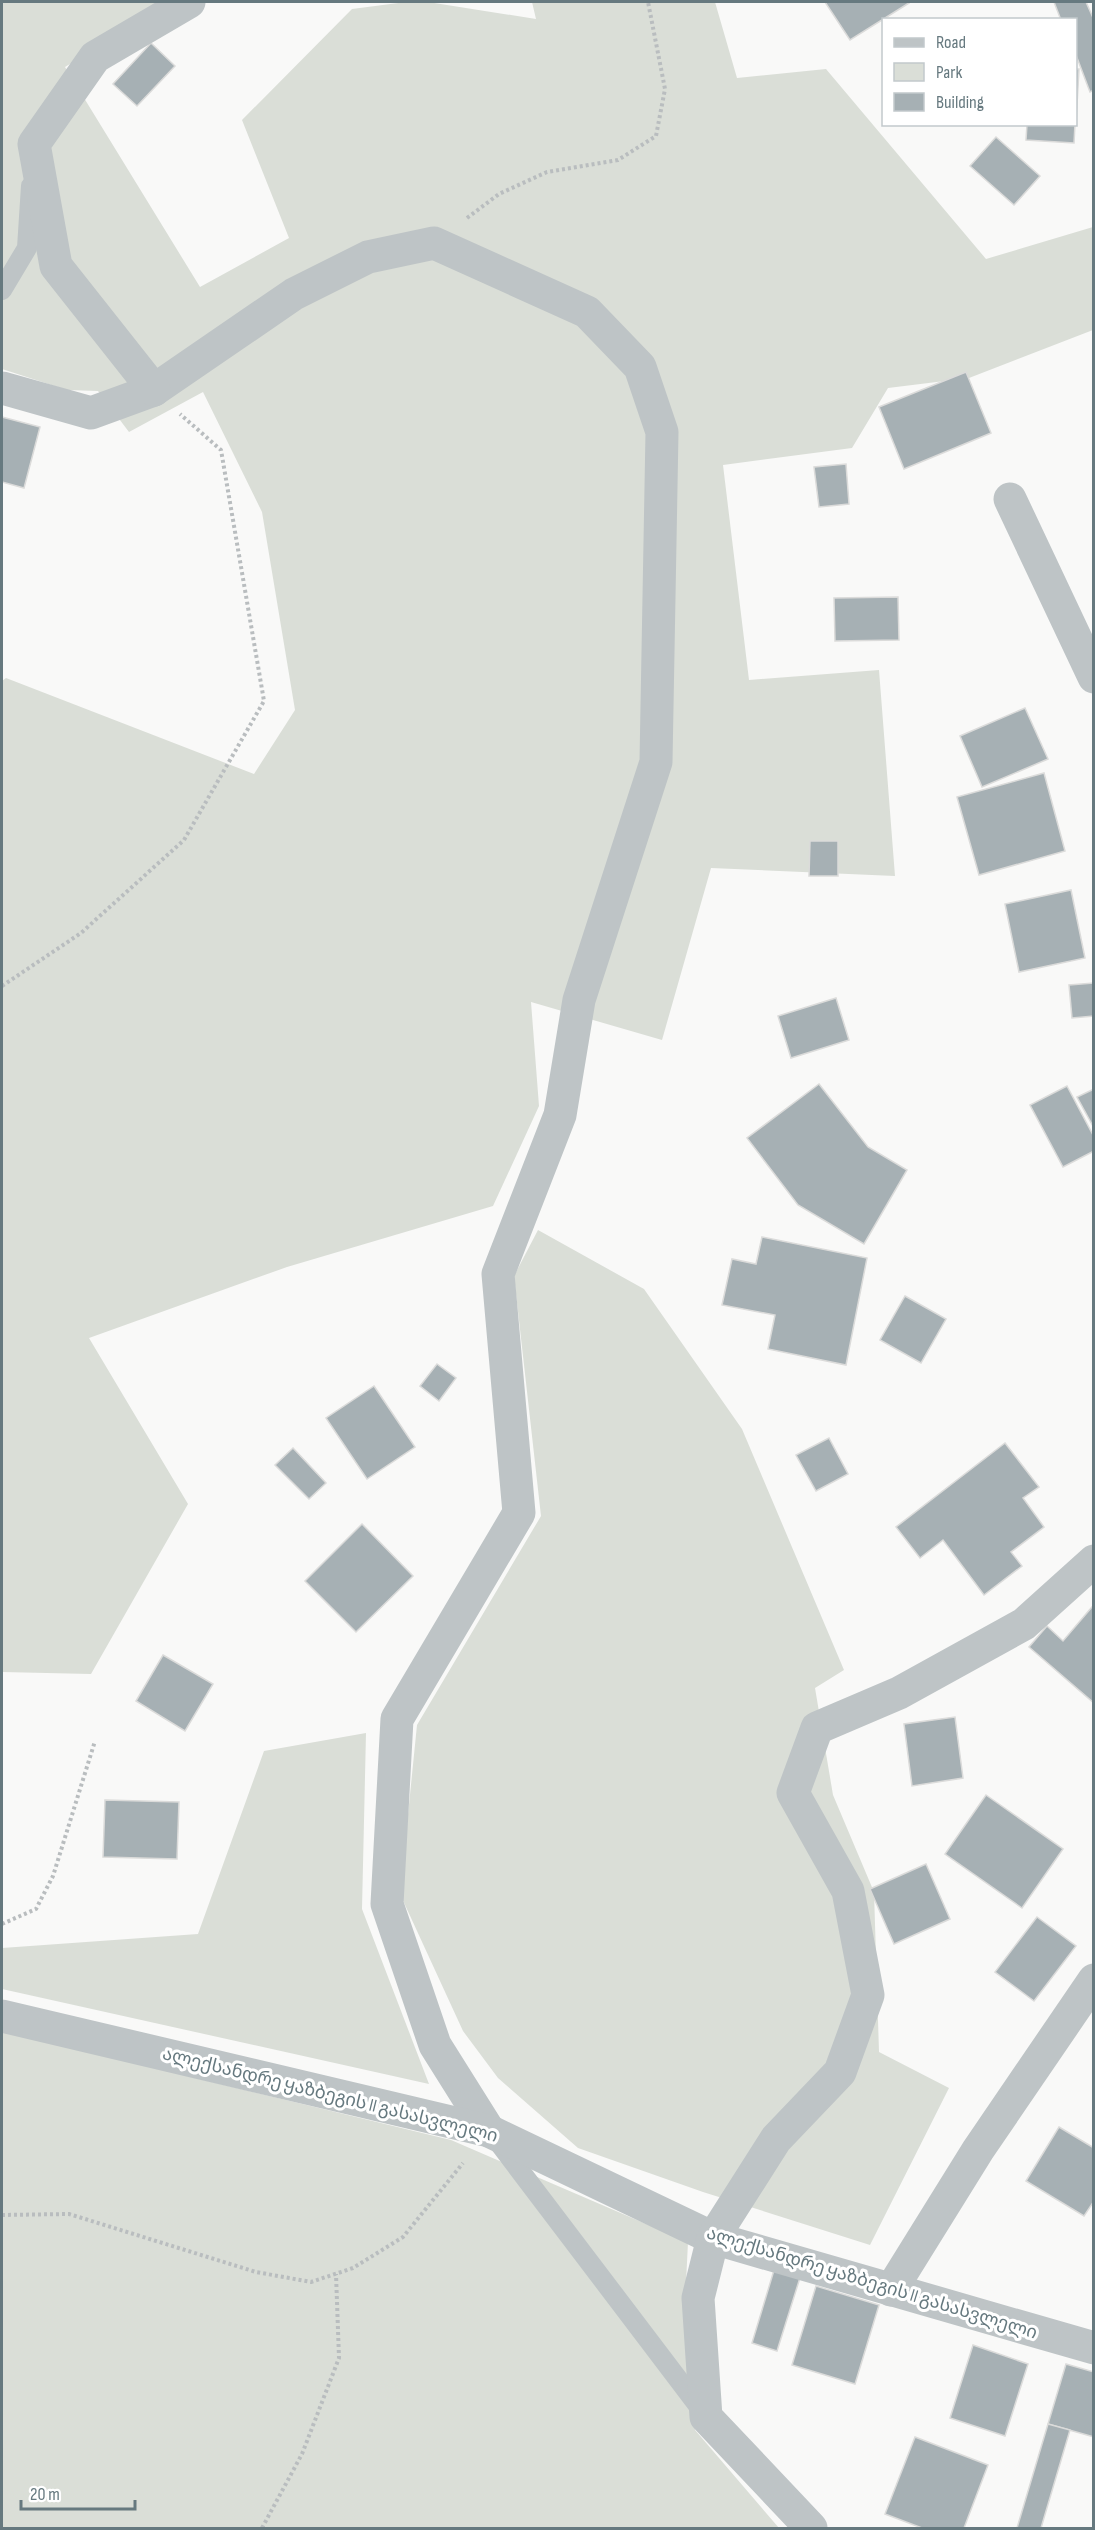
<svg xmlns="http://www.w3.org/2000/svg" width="1095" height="2530" font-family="'Sofia Sans Condensed','Noto Sans Georgian',sans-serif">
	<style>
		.green { fill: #daded7 }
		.building { fill: #a6b0b4; stroke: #dbdbda; stroke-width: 1.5 }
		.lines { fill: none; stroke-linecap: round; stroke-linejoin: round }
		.path { stroke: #b9bdbf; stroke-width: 4; stroke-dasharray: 3 3; stroke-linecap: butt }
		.lane { stroke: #bec4c6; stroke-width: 20 }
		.street { stroke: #bec4c6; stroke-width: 33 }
		.labels { text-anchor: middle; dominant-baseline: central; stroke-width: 6; stroke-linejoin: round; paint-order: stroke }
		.street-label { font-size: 18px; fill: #66797f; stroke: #fff }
	</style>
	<rect width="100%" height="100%" fill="#f9f9f8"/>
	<!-- green -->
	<g class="green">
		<path d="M2 2H171L65 67 200 287 289 238 242 120 352 9 406 2H428L536 19 532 2H715L737 78 826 69 986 259 1093 227V330L969 378 888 388 852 448 723 465 749 680 879 670 895 876 711 868 662 1040 531 1002 539 1106 493 1206 287 1267 89 1338 188 1504 91 1674 2 1672V681L6 678 254 774 295 710 262 512 203 392 129 432 98 391 67 390 2 369Z"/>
		<path d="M538 1230 644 1289 742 1429 844 1670 815 1688 833 1795 874 1892 879 2052 949 2088 870 2245 703 2192 578 2148 498 2078 463 2031 400 1894 417 1725 541 1516 514 1276Z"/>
		<path d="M366 1733 362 1909 429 2084 2 1989V1948L198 1934 264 1751Z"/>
		<path d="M2 2031 451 2140 688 2242 684 2324 695 2430 779 2528H2Z"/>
	</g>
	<!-- building -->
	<g class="building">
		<path d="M825 2H908L909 3 850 40Z"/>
		<path d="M1054 2H1086L1094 20V90L1090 92 1076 55V20H1061Z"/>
		<path d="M151 43 175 66 137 106 113 84Z"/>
		<path d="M1076 69H1079L1076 122Z"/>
		<path d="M1027 124H1075L1074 143 1026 140Z"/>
		<path d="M996 137 1040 176 1014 205 970 166Z"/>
		<path d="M966 372 991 433 904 469 879 407Z"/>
		<path d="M2 417 40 427 24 488 2 482Z"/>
		<path d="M846 464 849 504 819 507 814 467Z"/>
		<path d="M898 597 899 640 835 641 834 598Z"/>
		<path d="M1025 708 1048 759 982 787 960 736Z"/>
		<path d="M1044 773 1065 851 979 875 957 797Z"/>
		<path d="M810 841H838V876H809Z"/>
		<path d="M1071 890 1085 958 1019 972 1005 904Z"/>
		<path d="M1094 983V1016L1072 1018 1069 985Z"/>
		<path d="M836 998 849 1040 791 1058 778 1016Z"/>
		<path d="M819 1084 868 1147 907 1170 864 1244 798 1205 747 1138Z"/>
		<path d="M1067 1086 1094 1137V1151L1063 1167 1030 1105Z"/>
		<path d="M1094 1089V1128L1077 1097Z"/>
		<path d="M762 1237 867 1258 846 1365 768 1349 775 1315 722 1305 732 1259 756 1264Z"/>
		<path d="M905 1296 946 1319 921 1363 880 1340Z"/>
		<path d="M437 1364 456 1378 439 1401 420 1386Z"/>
		<path d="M374 1386 415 1447 367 1479 326 1418Z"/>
		<path d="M829 1438 848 1474 816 1491 796 1455Z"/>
		<path d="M1005 1443 1039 1487 1023 1498 1044 1527 1011 1552 1022 1566 984 1595 943 1540 920 1558 896 1527Z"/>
		<path d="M293 1448 326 1483 309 1499 275 1465Z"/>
		<path d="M362 1524 413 1576 356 1632 305 1581Z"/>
		<path d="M1092 1607 1094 1608V1703L1029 1647 1047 1626 1063 1641Z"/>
		<path d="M163 1655 213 1684 185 1731 136 1701Z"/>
		<path d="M955 1717 963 1778 912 1786 904 1724Z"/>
		<path d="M986 1795 1063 1849 1022 1908 945 1854Z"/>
		<path d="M105 1800 179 1802 177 1859 103 1857Z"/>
		<path d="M926 1864 950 1919 894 1944 870 1889Z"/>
		<path d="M1037 1917 1076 1946 1034 2001 995 1972Z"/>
		<path d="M1059 2127 1094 2148V2201L1084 2216 1026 2181Z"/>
		<path d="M778 2257 804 2265 777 2351 752 2343Z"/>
		<path d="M816 2286 879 2305 855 2384 792 2365Z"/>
		<path d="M973 2345 1028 2364 1005 2436 950 2418Z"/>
		<path d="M1066 2364 1094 2372V2437L1048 2424Z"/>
		<path d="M1048 2424 1070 2430 1041 2528H1017Z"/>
		<path d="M915 2437 988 2465 964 2528H922L885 2514Z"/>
	</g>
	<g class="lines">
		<!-- path -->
		<g class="path">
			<path d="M467 218 499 194 547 172 618 160 656 136 665 89 648 2"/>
			<path d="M2 986 81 933 184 840 264 701 221 450 180 414"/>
			<path d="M2 1924 36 1909 53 1876 95 1741"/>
			<path d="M2 2215 69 2214 256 2272 311 2282 353 2268 403 2237 463 2163"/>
			<path d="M262 2528 302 2454 339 2358 336 2274"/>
		</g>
		<!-- lane -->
		<g class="lane">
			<path d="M2 290 27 248 31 186"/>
			<path d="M496 2139 703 2412"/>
		</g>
		<!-- street -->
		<g class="street">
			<path d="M2 388 91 413 154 390 294 294 368 257 434 243 587 312 640 367 662 432 656 762 579 1000 560 1115 498 1274 519 1513 397 1719 387 1904 435 2045 489 2131"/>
			<path d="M154 390 56 266 34 144 95 57 189 2"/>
			<path d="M1010 499 1094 677"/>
			<path d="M2 2016 489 2131 713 2238 1094 2348"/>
			<path d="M891 2290 978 2150 1094 1980"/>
			<path d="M811 2528 706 2417 698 2298 713 2238 776 2139 840 2072 868 1995 848 1891 793 1793 817 1728 899 1693 1024 1624 1094 1561"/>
		</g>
	</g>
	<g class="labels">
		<!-- street labels -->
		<g class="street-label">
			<text transform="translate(330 2095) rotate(14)">ალექსანდრე ყაზბეგის II გასასვლელი</text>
			<text transform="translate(872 2283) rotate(17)">ალექსანდრე ყაზბეგის II გასასვლელი</text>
		</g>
	</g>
	<!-- border -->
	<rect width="1095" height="2530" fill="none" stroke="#66797f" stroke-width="6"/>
	<!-- legend -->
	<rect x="882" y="18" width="195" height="108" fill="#ffffff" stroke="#c2c9cc" stroke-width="1.5"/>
	<rect x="894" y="38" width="30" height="9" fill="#bec4c6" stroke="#c2c9cc" stroke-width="1.5"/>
	<text x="936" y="48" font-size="18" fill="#66797f">Road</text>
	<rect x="894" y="63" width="30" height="18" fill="#daded7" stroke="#c2c9cc" stroke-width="1.5"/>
	<text x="936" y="78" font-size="18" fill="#66797f">Park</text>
	<rect x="894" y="93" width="30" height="18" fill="#a6b0b4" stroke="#c2c9cc" stroke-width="1.5"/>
	<text x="936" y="108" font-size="18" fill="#66797f">Building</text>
	<!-- scale -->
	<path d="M21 2500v9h114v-9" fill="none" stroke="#66797f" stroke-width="3"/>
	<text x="30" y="2500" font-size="18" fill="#66797f" stroke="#ffffff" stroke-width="4.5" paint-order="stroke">20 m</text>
</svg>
